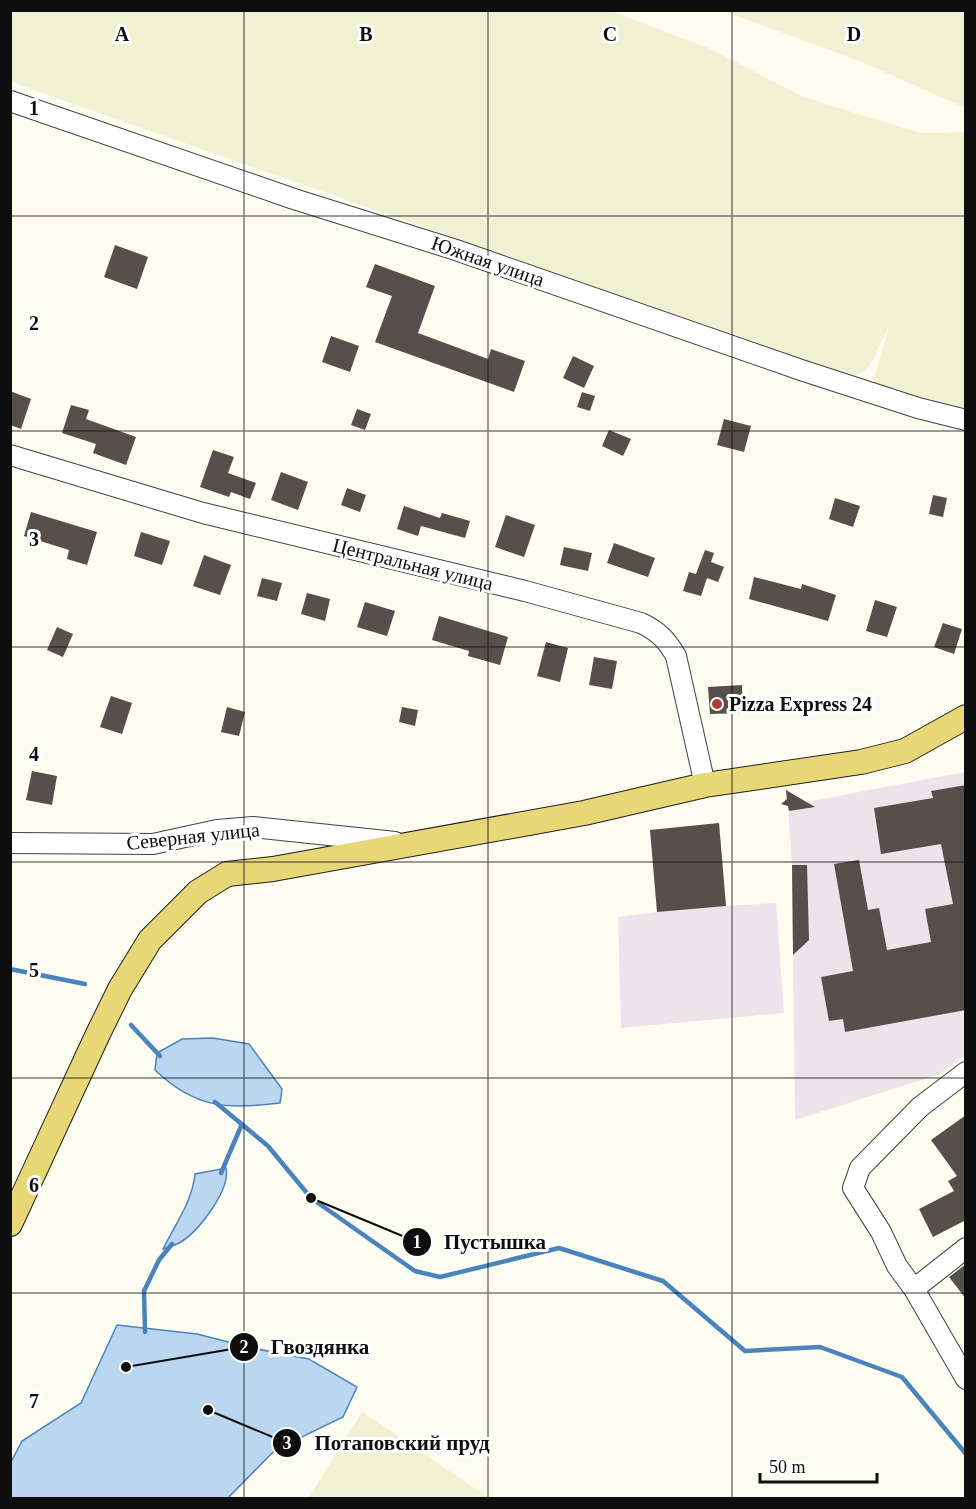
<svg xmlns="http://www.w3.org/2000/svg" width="976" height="1509" font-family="Georgia,serif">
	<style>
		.industrial { fill: #ebe4eb }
		.farmland { fill: #f0f1d3 }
		.water { fill: #bbd6ef; stroke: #4b84bd; stroke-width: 1.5 }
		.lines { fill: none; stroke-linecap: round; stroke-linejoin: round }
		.stream { stroke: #4b84bd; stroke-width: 4.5 }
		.building { fill: #55504c }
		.minor-casing { stroke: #414141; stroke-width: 22 }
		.major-casing { stroke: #1f1f1f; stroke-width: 26 }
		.minor { stroke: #fff; stroke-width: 20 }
		.major { stroke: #e8d776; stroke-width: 24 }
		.grid { fill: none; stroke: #0e0e0e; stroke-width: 1.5; stroke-opacity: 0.55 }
		.poi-dot { fill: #ad3d37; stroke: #fff; stroke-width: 2 }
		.labels { text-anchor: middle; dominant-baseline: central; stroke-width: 6; stroke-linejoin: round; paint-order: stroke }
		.street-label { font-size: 20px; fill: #0e0e0e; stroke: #fff }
		.poi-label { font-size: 20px; font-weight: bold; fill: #0e0e0e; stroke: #fff; text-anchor: start }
		.grid-label { font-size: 20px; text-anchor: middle; font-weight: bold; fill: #0e0e0e; stroke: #fff; stroke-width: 6; stroke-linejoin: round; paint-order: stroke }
		.leader { fill: none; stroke: #0e0e0e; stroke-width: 2 }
		.callout-dot { fill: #0e0e0e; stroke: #fff; stroke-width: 2 }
		.mark-label { font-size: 18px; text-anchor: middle; font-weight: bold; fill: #fff }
		.callout-label { font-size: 21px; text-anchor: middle; font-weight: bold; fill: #0e0e0e; stroke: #fff; stroke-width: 6; stroke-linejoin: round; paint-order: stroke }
	</style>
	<rect width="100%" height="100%" fill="#fdfcf1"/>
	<!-- industrial -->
	<g class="industrial">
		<path d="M965 772V1055L940 1074 795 1120 792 865 788 807 785 805 786 790 806 802Z"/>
		<path d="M719 823 726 906 776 903 784 1013 621 1028 618 917 657 912 650 830Z"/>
	</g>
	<!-- farmland -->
	<g class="farmland">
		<path d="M10 11H611L711 49 799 95 832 106 921 133 965 132V413L872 385 890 324 869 367 853 378 11 82Z"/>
		<path d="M723 11H965V108L862 62Z"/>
		<path d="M362 1412 489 1498H309Z"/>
	</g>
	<!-- water -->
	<g class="water">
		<path d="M213 1038 249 1044 282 1089 280 1103C226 1109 196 1109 155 1070L157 1053 182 1039Z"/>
		<path d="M226 1168C231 1189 199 1231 181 1242 176 1245 169 1247 163 1249 176 1223 192 1202 195 1174Z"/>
		<path d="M117 1325 197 1334 252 1348 309 1359 357 1387 343 1417 275 1450 228 1498H11V1462L22 1441 81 1403Z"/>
	</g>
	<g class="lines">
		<!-- stream -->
		<g class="stream">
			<path d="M10 969 85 984"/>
			<path d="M131 1025 160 1056"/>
			<path d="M215 1102 268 1146 311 1198 415 1271 440 1277 559 1248 663 1281 745 1351 820 1347 902 1377 966 1454"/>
			<path d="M221 1173 242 1124"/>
			<path d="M145 1332 144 1291 159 1260 172 1244"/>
		</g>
	</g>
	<!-- building -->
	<g class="building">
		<path d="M115 245 148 257 137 289 104 277Z"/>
		<path d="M375 264 435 286 418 333 488 359 491 349 525 361 514 392 375 342 392 296 366 287Z"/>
		<path d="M331 336 359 346 350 372 322 362Z"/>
		<path d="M573 356 594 366 584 388 563 378Z"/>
		<path d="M10 391 31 399 21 429 10 425Z"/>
		<path d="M582 392 595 396 590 411 577 407Z"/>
		<path d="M71 405 89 410 86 419 136 437 126 465 93 453 96 444 62 433Z"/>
		<path d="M357 409 371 414 365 430 351 425Z"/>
		<path d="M724 419 751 426 744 452 717 445Z"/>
		<path d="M609 430 631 439 623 456 602 446Z"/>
		<path d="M213 450 234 457 228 473 256 483 250 499 231 492 229 497 200 487Z"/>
		<path d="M281 472 308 482 298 510 271 500Z"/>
		<path d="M347 488 366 495 360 512 341 505Z"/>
		<path d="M933 495 947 498 943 517 929 514Z"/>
		<path d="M835 498 860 506 853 527 829 519Z"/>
		<path d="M404 506 440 518 442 513 470 521 465 538 421 526 418 536 397 529Z"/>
		<path d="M31 512 97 532 87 565 67 559 69 550 24 536Z"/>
		<path d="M506 515 535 525 524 557 495 547Z"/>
		<path d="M141 532 170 541 162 565 134 556Z"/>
		<path d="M614 543 655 558 648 577 607 563Z"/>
		<path d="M564 547 592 553 588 571 560 565Z"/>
		<path d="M705 550 714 553 711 562 724 567 718 582 707 578 701 596 683 591 689 572 696 574Z"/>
		<path d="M204 555 231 565 220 595 193 586Z"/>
		<path d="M754 577 801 589 802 584 836 595 828 621 749 599Z"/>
		<path d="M262 578 282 583 277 601 257 596Z"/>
		<path d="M307 593 330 599 325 621 301 614Z"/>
		<path d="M875 600 897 607 887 637 866 631Z"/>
		<path d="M365 602 395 611 387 636 357 627Z"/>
		<path d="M439 616 508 637 500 665 468 656 469 651 432 640Z"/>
		<path d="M943 623 962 629 954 654 934 647Z"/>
		<path d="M57 627 73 634 63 657 47 650Z"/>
		<path d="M546 642 568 648 560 682 537 676Z"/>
		<path d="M594 657 617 661 612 689 589 685Z"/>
		<path d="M742 685 743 713 710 714 708 687Z"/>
		<path d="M111 696 132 703 122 734 100 727Z"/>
		<path d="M227 707 245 712 239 736 221 732Z"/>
		<path d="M402 707 418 710 415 726 399 722Z"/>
		<path d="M32 771 57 776 52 805 26 800Z"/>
		<path d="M966 785V1010L845 1032 843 1019 829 1021 821 977 853 971 834 864 859 860 868 910 879 908 887 950 931 942 925 909 953 904 941 844 881 854 874 808 933 798 931 791Z"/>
		<path d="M786 790 815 807 789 811 788 806 781 804 787 799Z"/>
		<path d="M719 823 726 906 657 912 650 830Z"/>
		<path d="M792 865H807L809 940 793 955Z"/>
		<path d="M966 1115V1220L933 1237 919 1209 954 1191 948 1181 957 1176 931 1140Z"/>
		<path d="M966 1264V1299L949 1277Z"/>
	</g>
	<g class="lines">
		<defs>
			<g id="minor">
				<path d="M10 101 294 199 456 250 801 370 918 408 966 420"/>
				<path d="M10 455 203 513 525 591 641 623C658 631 666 639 676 656L705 785"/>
				<path d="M10 843 153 844 217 830 253 827 395 842"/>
				<path d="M966 1072 920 1107 860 1168 853 1188 881 1232 897 1266 914 1289 966 1379"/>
				<path d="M914 1289 966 1248"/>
			</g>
			<path id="major" d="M10 1224 97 1036 120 989 150 940 198 892 227 874 273 869 584 813 705 785 861 762 905 751 966 717"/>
		</defs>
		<!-- minor casing -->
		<use href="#minor" class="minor-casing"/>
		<!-- major casing -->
		<use href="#major" class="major-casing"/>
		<!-- minor -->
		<use href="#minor" class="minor"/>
		<!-- major -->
		<use href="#major" class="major"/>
	</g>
	<!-- grid -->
	<path class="grid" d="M244 10V1498M488 10V1498M732 10V1498M10 216H966M10 431H966M10 647H966M10 862H966M10 1078H966M10 1293H966"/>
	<!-- markers -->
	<circle class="poi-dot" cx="717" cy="704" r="6"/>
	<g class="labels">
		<!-- street labels -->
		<g class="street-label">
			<text transform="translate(488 261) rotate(19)">Южная улица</text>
			<text transform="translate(413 564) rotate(14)">Центральная улица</text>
			<text transform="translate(193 836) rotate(-6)">Северная улица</text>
		</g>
		<!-- poi labels -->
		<g class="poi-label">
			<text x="729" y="704">Pizza Express 24</text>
		</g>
	</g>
	<g class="grid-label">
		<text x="122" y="41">A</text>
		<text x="366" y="41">B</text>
		<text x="610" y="41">C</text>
		<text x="854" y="41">D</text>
		<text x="34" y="115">1</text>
		<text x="34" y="330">2</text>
		<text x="34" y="546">3</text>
		<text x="34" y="761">4</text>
		<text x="34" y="977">5</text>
		<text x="34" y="1192">6</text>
		<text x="34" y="1408">7</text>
	</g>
	<!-- callouts -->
	<path class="leader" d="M311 1198L417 1242M126 1367L244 1347M208 1410L287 1443"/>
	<g class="callout-dot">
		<circle cx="311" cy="1198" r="6"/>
		<circle cx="126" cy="1367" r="6"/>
		<circle cx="208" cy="1410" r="6"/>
		<circle cx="417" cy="1242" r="15"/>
		<circle cx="244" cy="1347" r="15"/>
		<circle cx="287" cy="1443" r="15"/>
	</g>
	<g class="mark-label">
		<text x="417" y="1248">1</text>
		<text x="244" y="1353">2</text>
		<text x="287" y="1449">3</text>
	</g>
	<g class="callout-label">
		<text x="495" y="1249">Пустышка</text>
		<text x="320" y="1354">Гвоздянка</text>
		<text x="402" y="1450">Потаповский пруд</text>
	</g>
	<!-- border -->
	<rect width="976" height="1509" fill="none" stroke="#0e0e0e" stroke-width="24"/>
	<!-- scale -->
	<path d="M760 1473v9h117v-9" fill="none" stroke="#0e0e0e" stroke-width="3"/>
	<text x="769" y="1473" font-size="18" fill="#0e0e0e" stroke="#ffffff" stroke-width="4.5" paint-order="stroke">50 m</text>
</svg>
